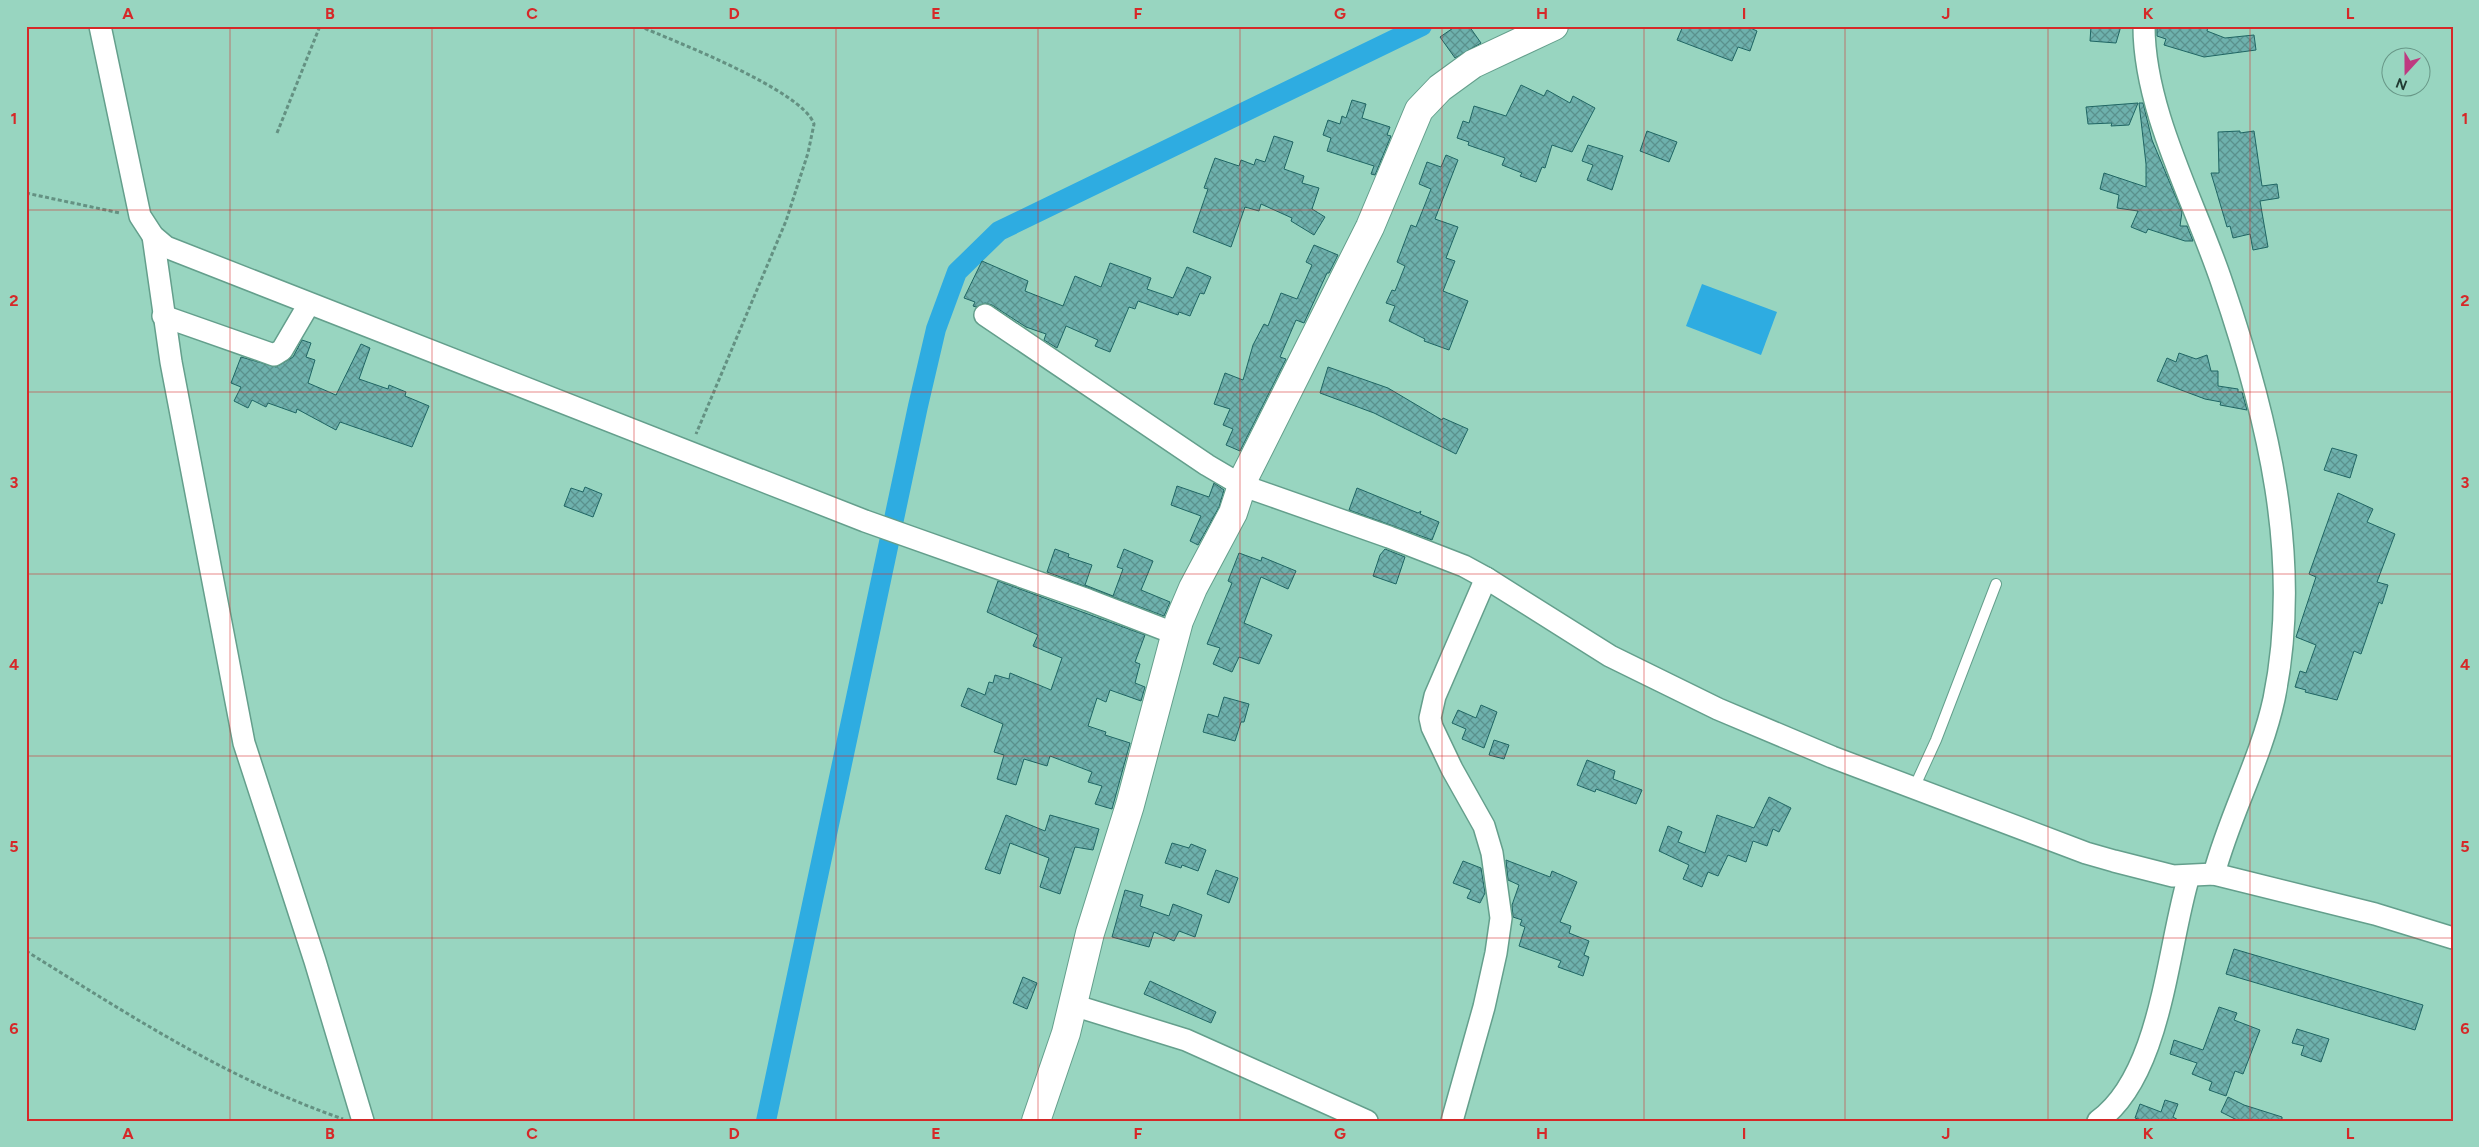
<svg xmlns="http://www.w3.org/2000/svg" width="2479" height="1147" font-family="Figtree,sans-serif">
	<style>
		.water { fill: #2eace1 }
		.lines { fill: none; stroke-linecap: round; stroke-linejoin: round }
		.canal { stroke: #2eace1; stroke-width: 20 }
		.building { fill: url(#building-cross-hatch); stroke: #206664 }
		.lane-casing { stroke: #649f8c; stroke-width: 12 }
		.street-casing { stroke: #649f8c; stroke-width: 24 }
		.secondary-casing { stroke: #649f8c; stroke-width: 30 }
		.path { stroke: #649182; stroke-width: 3; stroke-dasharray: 4 2.5; stroke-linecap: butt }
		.lane { stroke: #fff; stroke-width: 10 }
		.street { stroke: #fff; stroke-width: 21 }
		.secondary { stroke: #fff; stroke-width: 28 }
		.grid { fill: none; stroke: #d62828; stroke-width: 1; stroke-opacity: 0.55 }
		.neatline { fill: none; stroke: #d62828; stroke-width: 2 }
		.grid-label { font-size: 16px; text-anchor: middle; font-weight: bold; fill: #d62828 }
	</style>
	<defs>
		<pattern id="building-cross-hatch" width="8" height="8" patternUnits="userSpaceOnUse" patternTransform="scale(1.25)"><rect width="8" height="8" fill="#6eb1ad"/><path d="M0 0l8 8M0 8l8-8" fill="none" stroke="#5a918d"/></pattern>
	</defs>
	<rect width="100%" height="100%" fill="#98d5c0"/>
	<!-- water -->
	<path class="water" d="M1702 284 1777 312 1761 355 1686 326Z"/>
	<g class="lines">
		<!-- canal -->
		<path class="canal" d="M766 1121 918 406 936 329 957 272 999 231 1422 26"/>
	</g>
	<!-- building -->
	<g class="building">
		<path d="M1456 26H1469L1481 43 1455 58 1440 37Z"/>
		<path d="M1683 26H1746L1757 31 1750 51 1738 47 1732 61 1677 40Z"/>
		<path d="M2091 26H2121L2116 43 2090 41Z"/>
		<path d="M2157 26H2208L2207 31 2225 38 2254 35 2256 50 2204 57 2164 45 2166 39 2157 36Z"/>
		<path d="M1521 85 1544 96 1547 90 1570 103 1573 96 1595 108 1572 152 1552 145 1545 168 1542 167 1536 182 1520 176 1522 173 1502 165 1505 158 1468 145 1469 142 1457 138 1463 121 1469 123 1474 106 1506 116Z"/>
		<path d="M1352 100 1366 104 1362 118 1390 127 1387 135 1391 136 1375 175 1371 174 1374 166 1327 151 1331 138 1323 135 1328 120 1340 124 1342 116 1346 118Z"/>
		<path d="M2138 103 2129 125 2111 126 2112 123 2088 124 2086 107Z"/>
		<path d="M2139 103H2143L2152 140 2182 212 2180 226H2187L2193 241H2185L2148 229 2146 233 2131 227 2138 211 2117 208 2119 195 2100 189 2104 173 2146 187V164Z"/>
		<path d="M1647 131 1677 142 1669 162 1640 151Z"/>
		<path d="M2240 131V133L2254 131 2262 186 2277 184 2279 198 2260 201 2268 247 2253 250 2250 234 2233 238 2230 226 2227 227 2211 173H2219L2218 132Z"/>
		<path d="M1274 136 1293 142 1284 169 1304 176 1302 183 1319 188 1312 209 1325 217 1314 235 1291 221 1292 218 1261 204 1259 211 1245 207 1231 247 1193 232 1208 189 1204 188 1215 158 1239 166 1241 160 1254 165 1256 159 1265 162Z"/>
		<path d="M1588 145 1623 156 1612 190 1587 180 1593 165 1582 161Z"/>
		<path d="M1446 155 1458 160 1435 219 1458 227 1446 258 1455 261 1443 291 1468 301 1449 350 1424 341 1425 339 1389 321 1395 306 1386 303 1392 290 1395 291 1405 266 1397 262 1411 225 1416 227 1431 189 1419 184 1427 162 1441 167Z"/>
		<path d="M1314 245 1338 255 1329 273H1327L1304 323 1296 320 1280 357 1286 359 1240 451 1226 445 1233 429 1223 425 1230 409 1214 404 1225 373 1243 380 1253 345 1264 324 1268 326 1281 293 1297 299 1312 265 1306 262Z"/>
		<path d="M982 261 1028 281 1025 291 1063 306 1075 276 1101 287 1110 263 1151 278 1147 289 1173 298 1187 267 1211 277 1204 294 1200 293 1190 316 1179 312 1178 315 1138 301 1135 309 1129 307 1110 352 1095 346 1098 340 1066 326 1057 348 1044 340 1046 334 1026 327 992 305 985 303 976 307 973 306 975 302 964 298Z"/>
		<path d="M302 340 311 343 306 357 315 360 308 383 336 395 361 344 370 348 359 379 388 389 389 385 406 392 405 396 429 406 412 447 340 422 336 430 297 409 296 413 268 403 266 407 252 400 248 408 234 401 241 387 231 383 241 357 276 367 293 357Z"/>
		<path d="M2179 353 2196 359 2207 355 2211 371H2218V386L2238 389V392H2242L2247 410 2220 405 2221 402 2205 399 2157 381 2167 358 2176 362Z"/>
		<path d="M1328 367 1388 388 1442 420 1443 418 1468 429 1456 454 1374 413 1320 393Z"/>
		<path d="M2332 448 2357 455 2350 478 2324 470Z"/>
		<path d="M1214 483 1224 490 1219 507 1198 545 1190 541 1201 516 1171 505 1177 486 1209 497Z"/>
		<path d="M585 487 602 494 593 517 564 506 571 488 583 492Z"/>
		<path d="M1357 488 1418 513 1421 511 1420 514 1439 522 1432 540 1349 510Z"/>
		<path d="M2338 493 2373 509 2367 522 2395 534 2377 582 2388 585 2382 604 2379 602 2361 654 2354 651 2337 700 2305 692 2306 690 2295 687 2300 671 2306 673 2316 645 2296 637 2316 577 2309 574Z"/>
		<path d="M1055 549 1069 554 1068 557 1092 565 1085 585 1113 596 1123 569 1117 567 1124 549 1153 561 1141 590 1170 602 1164 616 1047 572Z"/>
		<path d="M1385 549 1405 557 1396 584 1373 576 1380 555Z"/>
		<path d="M1239 553 1261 561 1262 557 1296 571 1288 589 1261 577 1244 623 1272 635 1259 664 1239 657 1232 672 1213 664 1220 648 1207 644 1232 583 1228 581Z"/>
		<path d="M998 581 1145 635 1135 662 1140 664 1135 683 1145 687 1141 701 1110 690 1106 702 1097 698 1088 726 1106 732 1105 735 1130 743 1112 809 1095 804 1102 786 1088 782 1092 772 1050 756 1047 766 1024 759 1016 785 997 779 1004 755 994 752 1003 724 961 706 968 688 985 695 989 682 993 683 995 675 1009 679 1010 673 1051 690 1062 658 1033 646 1038 635 987 612Z"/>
		<path d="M1224 697 1249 704 1244 722H1241L1235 741 1203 732 1208 714 1218 717Z"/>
		<path d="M1481 705 1497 712 1484 748 1462 739 1466 729 1452 723 1458 710 1476 718Z"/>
		<path d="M1494 740 1509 745 1504 759 1489 755Z"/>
		<path d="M1587 760 1615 771 1613 779 1642 790 1636 804 1596 789 1595 792 1577 785Z"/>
		<path d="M1769 797 1791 808 1779 832 1773 829 1767 846 1753 841 1746 862 1728 855 1718 876 1708 872 1702 887 1683 879 1689 865 1659 851 1668 826 1682 832 1678 842 1705 853 1717 815 1754 828Z"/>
		<path d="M1006 815 1045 831 1050 815 1099 829 1093 850 1075 847 1060 894 1040 887 1049 858 1010 843 1000 874 985 869Z"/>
		<path d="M1172 843 1189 848 1191 844 1206 850 1198 871 1182 865 1181 868 1165 863Z"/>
		<path d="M1506 860 1550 877 1552 871 1577 882 1560 922 1571 926 1569 933 1589 941 1584 955 1589 957 1583 976 1558 967 1561 961 1519 946 1525 927 1520 925 1522 920 1513 917 1512 905 1519 885 1508 880Z"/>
		<path d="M1463 861 1481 868 1485 893 1480 903 1467 898 1471 890 1453 883Z"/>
		<path d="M1216 870 1238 878 1229 903 1207 894Z"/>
		<path d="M1125 890 1143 895 1140 906 1169 916 1173 904 1202 915 1195 937 1179 931 1174 941 1154 932 1149 947 1112 937Z"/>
		<path d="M2234 949 2423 1005 2415 1030 2226 974Z"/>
		<path d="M1023 977 1037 983 1027 1009 1013 1003Z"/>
		<path d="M1150 981 1216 1012 1211 1023 1144 994Z"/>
		<path d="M2219 1007 2237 1013 2234 1020 2260 1030 2243 1074 2235 1071 2226 1096 2209 1090 2212 1082 2192 1074 2197 1063 2170 1054 2174 1040 2203 1050Z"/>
		<path d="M2297 1029 2329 1039 2321 1062 2301 1055 2304 1046 2292 1043Z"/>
		<path d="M2228 1097 2244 1105 2282 1117V1121H2239L2221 1112Z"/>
		<path d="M2165 1100 2178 1104 2173 1117 2180 1121H2144L2135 1118 2140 1104 2161 1112Z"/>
	</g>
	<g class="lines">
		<defs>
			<path id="lane" d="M1914 788 1936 740 1996 584"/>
			<g id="street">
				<path d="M100 26 140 216 153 236 166 247 865 521 1088 600 1176 634"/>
				<path d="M2144 26C2144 111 2195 202 2222 283 2267 415 2303 558 2274 699 2261 759 2230 814 2214 874"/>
				<path d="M153 236 171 362 244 743 315 961 363 1121"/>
				<path d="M985 315 1207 465 1241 485 1389 537 1464 566 1486 578 1610 656 1718 709 1832 757 2086 853 2114 861 2173 876 2214 874 2375 914 2453 938"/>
				<path d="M163 316 274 355 282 350 309 304"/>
				<path d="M1073 1005 1186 1040 1367 1121"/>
				<path d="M1452 1121 1484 1007 1496 953 1501 918 1492 853 1484 826 1452 769 1432 727 1430 718 1435 696 1486 578"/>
				<path d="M2098 1121C2162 1075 2167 948 2189 876"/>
			</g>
			<path id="secondary" d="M1036 1121 1066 1033 1090 933 1130 805 1179 621 1193 588 1233 513 1245 476 1370 227 1419 110 1440 88 1473 64 1554 26"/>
		</defs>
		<!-- lane casing -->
		<use href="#lane" class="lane-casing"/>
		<!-- street casing -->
		<use href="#street" class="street-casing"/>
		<!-- secondary casing -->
		<use href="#secondary" class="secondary-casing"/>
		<!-- path -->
		<g class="path">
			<path d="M639 26C674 41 802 90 814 124L808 153 786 221 696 434"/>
			<path d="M277 133 320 26"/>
			<path d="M26 193 120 213"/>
			<path d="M26 951C131 1016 225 1078 343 1119"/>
		</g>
		<!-- lane -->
		<use href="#lane" class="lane"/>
		<!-- street -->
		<use href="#street" class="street"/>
		<!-- secondary -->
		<use href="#secondary" class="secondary"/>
	</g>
	<!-- grid -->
	<path class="grid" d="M230 26V1121M432 26V1121M634 26V1121M836 26V1121M1038 26V1121M1240 26V1121M1442 26V1121M1644 26V1121M1845 26V1121M2048 26V1121M2250 26V1121M26 210H2453M26 392H2453M26 574H2453M26 756H2453M26 938H2453"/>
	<!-- border -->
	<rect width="2479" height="1147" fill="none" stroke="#98d5c0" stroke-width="55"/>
	<!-- north arrow -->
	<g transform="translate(2406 72) rotate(201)"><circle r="24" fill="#98d5c0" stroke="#689787"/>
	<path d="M0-4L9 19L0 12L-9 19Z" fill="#be3a80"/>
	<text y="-8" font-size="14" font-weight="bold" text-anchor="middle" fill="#213a32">N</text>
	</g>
	<rect x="28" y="28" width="2424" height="1092" class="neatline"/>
	<g class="grid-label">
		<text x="128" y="19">A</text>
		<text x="330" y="19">B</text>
		<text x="532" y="19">C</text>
		<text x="734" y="19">D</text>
		<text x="936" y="19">E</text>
		<text x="1138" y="19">F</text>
		<text x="1340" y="19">G</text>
		<text x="1542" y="19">H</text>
		<text x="1744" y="19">I</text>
		<text x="1946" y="19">J</text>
		<text x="2148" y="19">K</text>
		<text x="2350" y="19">L</text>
		<text x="14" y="124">1</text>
		<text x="2465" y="124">1</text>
		<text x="14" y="306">2</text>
		<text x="2465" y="306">2</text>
		<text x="14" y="488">3</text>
		<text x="2465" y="488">3</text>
		<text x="14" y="670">4</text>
		<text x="2465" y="670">4</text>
		<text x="14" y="852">5</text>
		<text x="2465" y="852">5</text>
		<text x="14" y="1034">6</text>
		<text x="2465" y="1034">6</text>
		<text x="128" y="1139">A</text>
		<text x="330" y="1139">B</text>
		<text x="532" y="1139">C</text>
		<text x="734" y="1139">D</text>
		<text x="936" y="1139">E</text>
		<text x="1138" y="1139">F</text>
		<text x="1340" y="1139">G</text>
		<text x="1542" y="1139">H</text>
		<text x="1744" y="1139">I</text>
		<text x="1946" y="1139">J</text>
		<text x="2148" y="1139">K</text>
		<text x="2350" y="1139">L</text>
	</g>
</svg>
